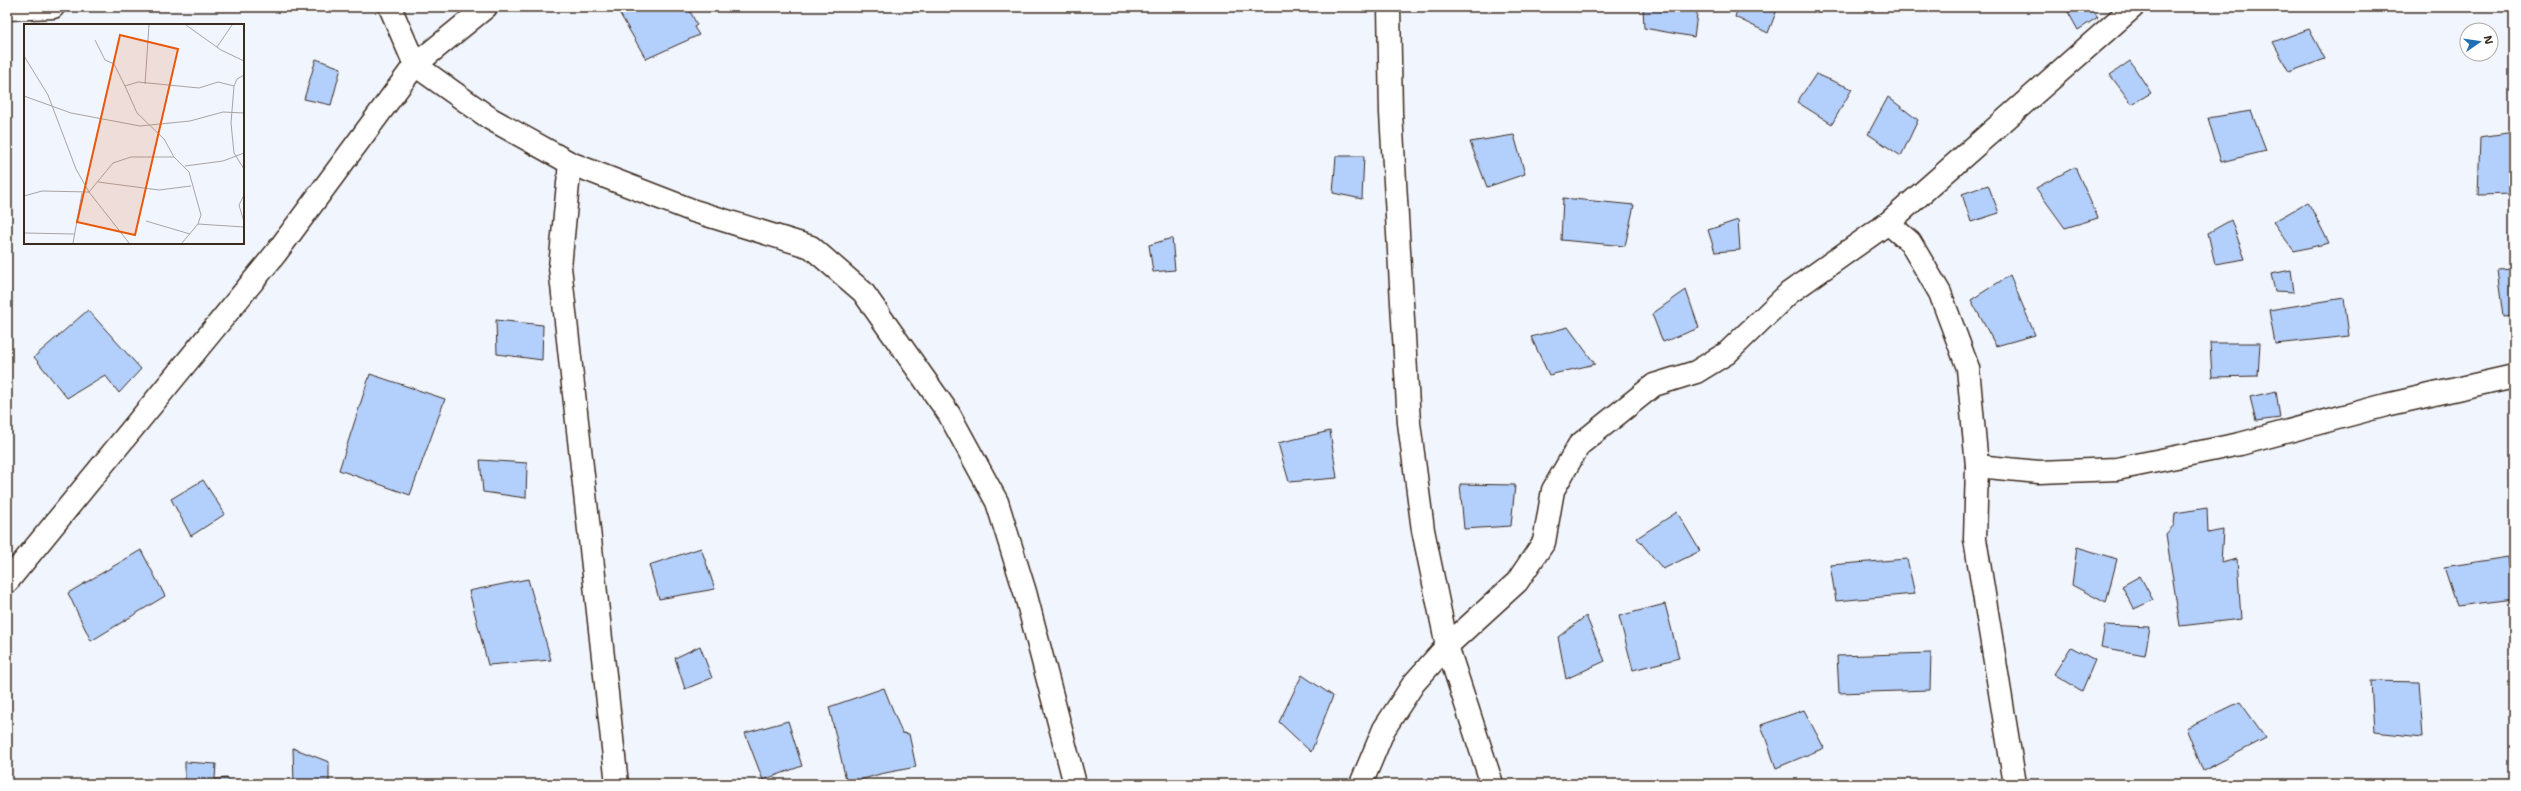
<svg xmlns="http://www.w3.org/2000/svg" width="2521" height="791" font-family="'Shantell Sans',sans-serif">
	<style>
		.building { fill: #b3cffc; stroke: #3b2a1e }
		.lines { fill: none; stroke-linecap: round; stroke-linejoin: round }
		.minor-casing { stroke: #3b2a1e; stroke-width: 25 }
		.minor { stroke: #fff; stroke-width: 22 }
		.inset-road { fill: none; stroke: #a8a4a4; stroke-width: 1 }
		.view { fill: #e8590c; fill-opacity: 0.15; stroke: #e8590c; stroke-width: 2 }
		.inset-edge { fill: none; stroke: #3b2a1e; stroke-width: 2 }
	</style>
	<rect width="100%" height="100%" fill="#f0f5fe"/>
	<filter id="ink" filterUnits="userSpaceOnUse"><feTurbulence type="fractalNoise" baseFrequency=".025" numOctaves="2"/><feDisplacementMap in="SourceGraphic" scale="8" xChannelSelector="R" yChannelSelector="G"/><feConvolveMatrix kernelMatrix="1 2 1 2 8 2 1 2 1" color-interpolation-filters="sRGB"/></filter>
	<g filter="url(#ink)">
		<!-- building -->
		<g class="building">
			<path d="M616 7H688L697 25 694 27 699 35 646 59Z"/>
			<path d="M1643 7H1698L1694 37 1644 28Z"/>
			<path d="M1738 7H1778L1768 33 1735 17Z"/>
			<path d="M2076 7H2090L2098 17 2078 30 2068 12Z"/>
			<path d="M2309 29 2325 59 2289 72 2273 42Z"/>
			<path d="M316 59 341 68 331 105 304 99Z"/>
			<path d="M2130 61 2151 93 2132 104 2110 75Z"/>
			<path d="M1816 74 1852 89 1832 124 1797 102Z"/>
			<path d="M1888 97 1918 120 1901 156 1868 134Z"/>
			<path d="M2251 111 2266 151 2221 162 2208 118Z"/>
			<path d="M2514 132V194L2478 195 2480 137Z"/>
			<path d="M1514 135 1525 174 1487 187 1470 142Z"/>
			<path d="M1336 156H1364L1362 199 1333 193Z"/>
			<path d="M2075 167 2098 218 2065 228 2036 188Z"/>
			<path d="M1988 185 1999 213 1971 222 1962 194Z"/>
			<path d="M1563 198 1634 205 1625 246 1561 240Z"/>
			<path d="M2308 202 2329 243 2294 251 2273 222Z"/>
			<path d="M1738 220 1740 250 1715 252 1708 230Z"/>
			<path d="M2231 220 2245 259 2215 264 2208 233Z"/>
			<path d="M1172 238 1175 270 1153 272 1149 245Z"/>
			<path d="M2514 269V316L2503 317 2497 270Z"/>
			<path d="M2291 270 2294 292 2275 291 2271 274Z"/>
			<path d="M2010 275 2035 335 1996 346 1971 300Z"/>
			<path d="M1686 290 1699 328 1663 342 1652 314Z"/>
			<path d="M2344 298 2349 336 2275 344 2269 310Z"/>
			<path d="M88 310 141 369 119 393 105 375 67 398 34 357Z"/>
			<path d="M496 320 543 325 542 360 497 354Z"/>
			<path d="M1568 327 1595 364 1549 375 1531 337Z"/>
			<path d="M2210 343H2260L2258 376 2212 377Z"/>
			<path d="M370 374 445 399 410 495 339 470Z"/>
			<path d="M2276 391 2280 418 2256 421 2250 397Z"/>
			<path d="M1330 431 1337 478 1289 482 1278 443Z"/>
			<path d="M480 460 527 463 526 498 483 492Z"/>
			<path d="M203 480 225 514 191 536 171 499Z"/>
			<path d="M1460 484 1515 485 1511 526 1464 529Z"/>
			<path d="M2207 508 2208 533 2223 530 2221 563 2237 559 2241 619 2180 626 2166 534 2174 525 2175 513Z"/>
			<path d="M1677 512 1700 551 1663 569 1637 538Z"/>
			<path d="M2077 547 2117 559 2106 603 2072 585Z"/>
			<path d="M701 548 715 589 659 599 649 565Z"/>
			<path d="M141 550 165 596 91 641 68 593Z"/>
			<path d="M2508 557 2514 599 2457 606 2444 567Z"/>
			<path d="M1907 559 1915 594 1836 601 1830 565Z"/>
			<path d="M2140 576 2153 600 2134 609 2122 586Z"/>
			<path d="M528 579 551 660 488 665 469 591Z"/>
			<path d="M1665 604 1679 658 1633 670 1619 616Z"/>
			<path d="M1586 616 1605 661 1566 679 1558 637Z"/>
			<path d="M2105 625 2150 627 2145 655 2101 647Z"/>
			<path d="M700 646 712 678 685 689 675 658Z"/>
			<path d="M2071 647 2095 660 2082 691 2054 674Z"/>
			<path d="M1931 653 1930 690 1839 693 1837 656Z"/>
			<path d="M1302 675 1333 696 1311 752 1279 722Z"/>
			<path d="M2371 681 2419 682 2423 737 2374 732Z"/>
			<path d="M884 688 902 733 909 734 916 767 880 774 847 784 829 707Z"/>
			<path d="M2240 702 2266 738 2203 771 2186 728Z"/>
			<path d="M1804 710 1824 748 1776 768 1761 725Z"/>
			<path d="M788 721 802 766 763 780 745 733Z"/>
			<path d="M293 748 329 762V784H294Z"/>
			<path d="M185 762 216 764 215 779 228 778V784H185Z"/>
		</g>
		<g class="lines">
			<defs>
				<g id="minor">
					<path d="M486 7 415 65 491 119 570 163 694 211 811 247 863 292 949 414 997 502 1025 592 1075 784"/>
					<path d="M1389 7 1391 113 1409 423 1423 530 1447 646 1492 784"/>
					<path d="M7 9 53 7"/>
					<path d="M570 163 560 267 617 784"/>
					<path d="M1888 223 2133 7"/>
					<path d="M1977 466 2039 472 2117 469 2240 444 2386 405 2514 376"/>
					<path d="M7 582 276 253 415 65 390 7"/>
					<path d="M1361 784 1384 729 1414 683 1447 646 1517 582 1544 542 1553 490 1579 445 1654 385 1696 372 1727 353 1789 293 1888 223 1910 242 1940 293 1968 368 1977 466 1975 539 2015 784"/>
				</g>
			</defs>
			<!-- minor casing -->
			<use href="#minor" class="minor-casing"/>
			<!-- minor -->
			<use href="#minor" class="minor"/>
		</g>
	</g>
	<!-- overview -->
	<g transform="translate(24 24)">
		<rect width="220" height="220" fill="#f0f5fe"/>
		<path class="inset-road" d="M162 1 197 26 220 37M71 16 81 36 90 40 101 62M193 23 208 1M0 32 24 71 52 145 65 168 89 139 107 133H150M220 51 213 55 210 62 207 99 210 129 220 145M121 60 125 1M0 72 47 89 116 102 166 97 199 88 220 89M161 142 199 137 220 129M74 158 135 166 167 162M220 171 215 181 220 198M0 172 18 167 65 168 105 219M122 197 166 210M174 200 220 203M0 209 50 210M49 219 58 169M158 219 174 200 177 191 165 148 150 133 140 115 113 89 101 62 114 58 175 64 194 58 210 62"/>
		<path class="view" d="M96 11 154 25 111 211 53 198Z"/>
		<rect width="220" height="220" class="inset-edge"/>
	</g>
	<!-- margin -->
	<rect width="2521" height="791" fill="none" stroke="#fff" stroke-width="24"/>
	<rect x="12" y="12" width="2497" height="767" fill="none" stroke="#3b2a1e" stroke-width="1.5" filter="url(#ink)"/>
	<!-- north arrow -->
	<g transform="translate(2479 42) rotate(77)"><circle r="19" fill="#ffffff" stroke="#b1aaa5"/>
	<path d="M0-3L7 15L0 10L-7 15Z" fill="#1f6fb2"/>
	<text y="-6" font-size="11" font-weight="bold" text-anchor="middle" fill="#3b2a1e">N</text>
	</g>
</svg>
